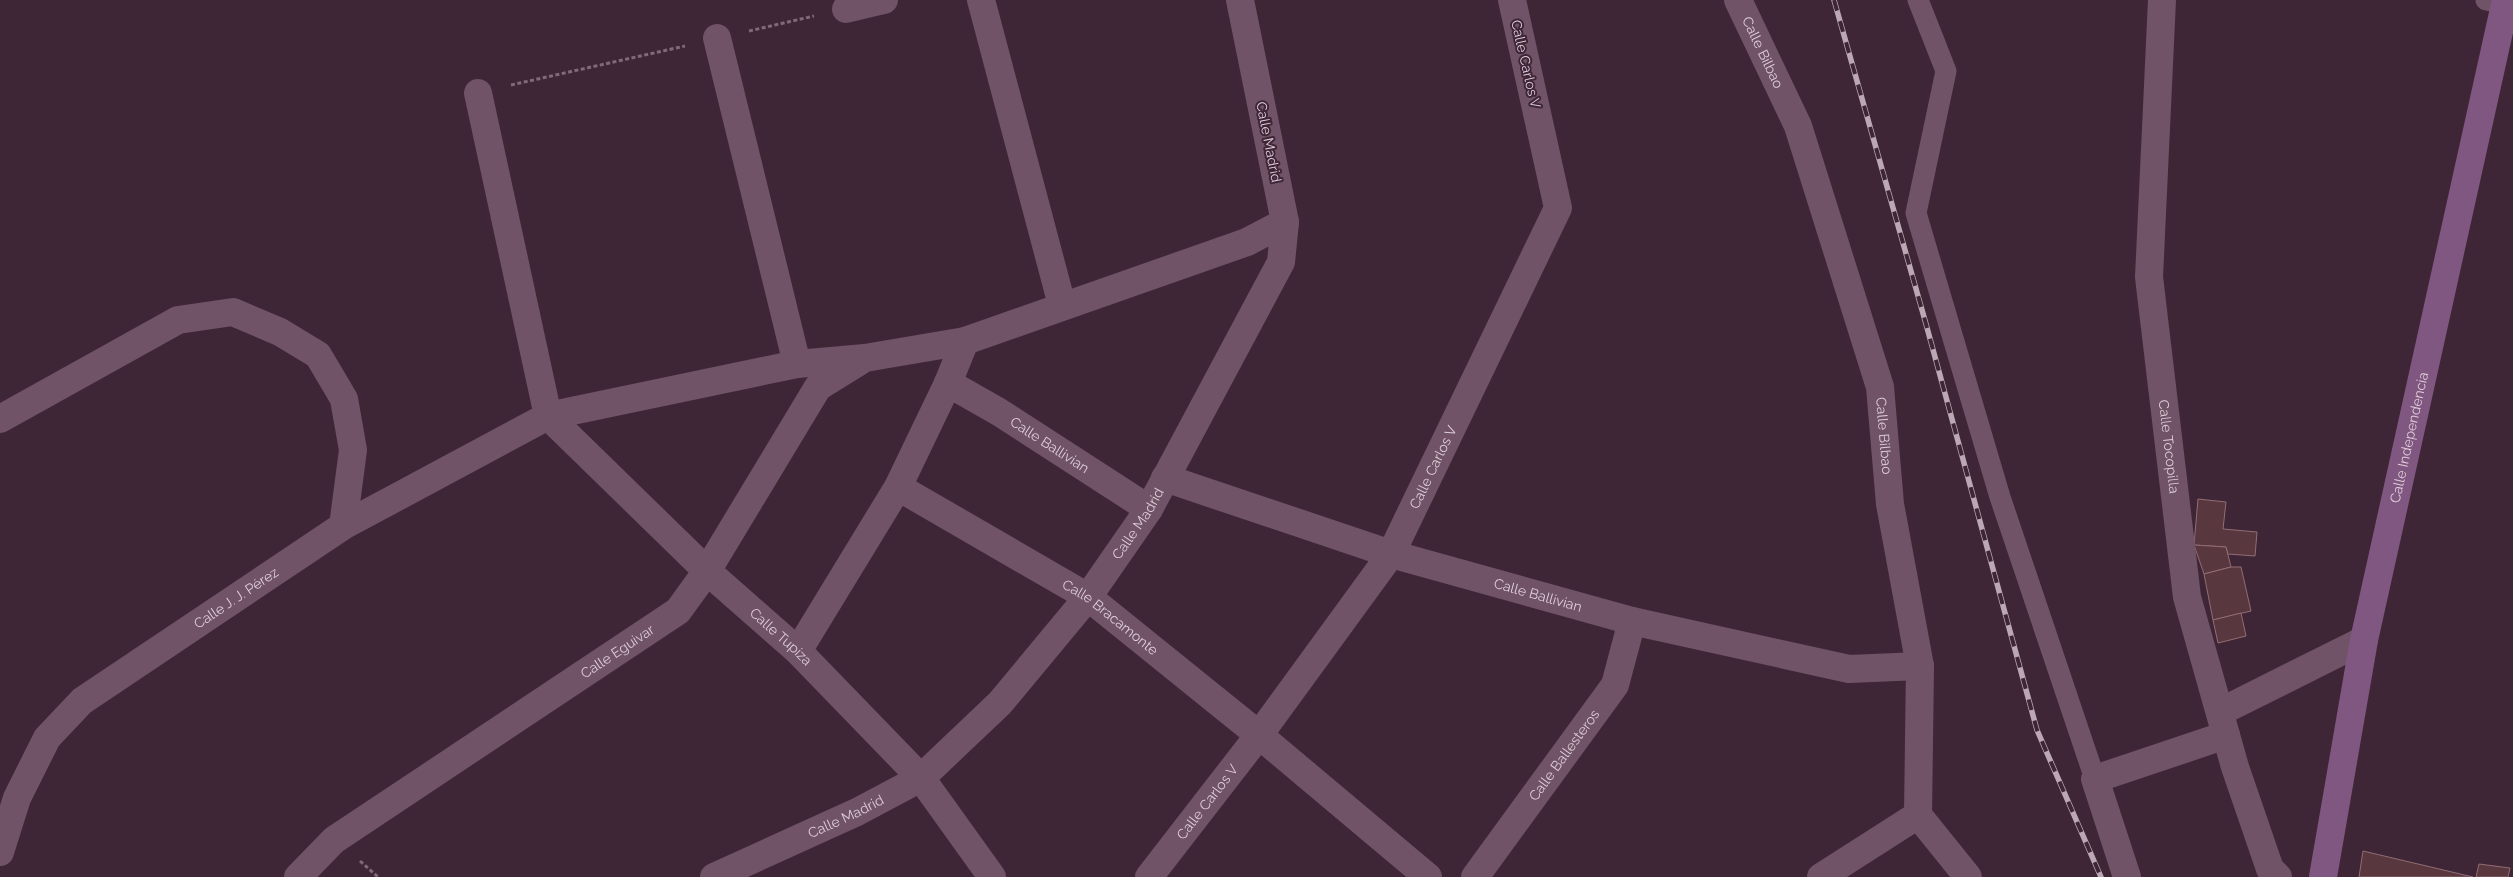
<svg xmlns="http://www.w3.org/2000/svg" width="2513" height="877" font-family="Raleway,sans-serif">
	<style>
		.building { fill: #58373e; stroke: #926d74 }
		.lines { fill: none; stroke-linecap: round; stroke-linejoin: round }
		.path { stroke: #806a79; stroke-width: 3; stroke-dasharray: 4 2.5; stroke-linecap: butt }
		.lane { stroke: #705366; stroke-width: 21 }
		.street { stroke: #705366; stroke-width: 28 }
		.secondary { stroke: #805781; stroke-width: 28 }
		.rail-casing { stroke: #bba8b4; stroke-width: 5.5 }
		.rail { stroke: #3f2637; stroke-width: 4; stroke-dasharray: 11; stroke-linecap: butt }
		.labels { text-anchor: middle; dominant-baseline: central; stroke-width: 4; stroke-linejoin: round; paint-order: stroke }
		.street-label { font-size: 14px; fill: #decdd8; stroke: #3f2637 }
	</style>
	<rect width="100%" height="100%" fill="#3f2637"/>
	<!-- building -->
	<g class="building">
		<path d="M2198 499 2226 502 2223 529 2257 532 2255 556 2228 554 2226 547 2194 545Z"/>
		<path d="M2194 545 2226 547 2231 567 2204 574Z"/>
		<path d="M2231 567H2241L2251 611 2213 620 2204 574Z"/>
		<path d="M2241 613 2246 636 2218 643 2213 620Z"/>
		<path d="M2363 851 2473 877H2359Z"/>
		<path d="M2479 864 2510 868 2508 877H2476Z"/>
	</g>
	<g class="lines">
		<!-- path -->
		<g class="path">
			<path d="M749 31 814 16"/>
			<path d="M511 85 685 46"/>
			<path d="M360 861 378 877"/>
		</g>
		<!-- lane -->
		<g class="lane">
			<path d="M1918 0 1946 71 1916 213 2000 497 2095 779"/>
			<path d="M2486 0 2513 5"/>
		</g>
		<!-- street -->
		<g class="street">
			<path d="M981 0 1062 305"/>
			<path id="s1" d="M1738 0 1798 126 1880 387 1890 504 1920 666 1918 815 1968 877"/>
			<path id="s2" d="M2162 0 2149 277 2187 597 2235 767 2270 869 2278 877"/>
			<path d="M846 9 884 0"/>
			<path d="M717 38 797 364"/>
			<path d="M478 93 548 416"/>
			<path id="s3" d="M965 341 948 383 898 487 1088 597 1259 735 1428 877"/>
			<path id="s4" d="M948 383 999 412 1149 509"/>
			<path id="s5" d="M548 416 707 571 798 651 921 778 992 877"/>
			<path d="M0 419 178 320 233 312 280 332 318 355 344 399 353 450 343 526"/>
			<path id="s6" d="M1165 478 1391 554 1632 621 1849 669 1920 666"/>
			<path d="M798 651 898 487"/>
			<path d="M2220 712 2364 640"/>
			<path id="s7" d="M0 852 17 798 47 738 82 701 343 526 548 416 797 364 865 358 965 341 1247 242 1285 222"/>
			<path id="s8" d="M298 877 334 840 678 611 707 571 818 387 860 361"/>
			<path id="s9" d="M714 877 857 812 921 778 1000 703 1088 597 1149 509 1281 262 1285 222 1240 0"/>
			<path id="s10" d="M1149 877 1259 735 1391 554 1558 208 1512 0"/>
			<path id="s11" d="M1475 877 1615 685 1632 621"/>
			<path d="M1821 877 1918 815"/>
			<path d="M2127 877 2095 779 2226 735"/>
		</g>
		<!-- secondary -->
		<path class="secondary" id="s12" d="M2323 877 2364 640 2506 0"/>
		<defs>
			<path id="rail" d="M1834 0 1926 324 2037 730 2101 877"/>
		</defs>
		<!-- rail casing -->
		<use href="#rail" class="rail-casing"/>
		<!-- rail -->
		<use href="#rail" class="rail"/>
	</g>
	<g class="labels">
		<!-- street labels -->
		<g class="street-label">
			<text stroke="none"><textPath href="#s1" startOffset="58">Calle Bilbao</textPath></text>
			<text transform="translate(1526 64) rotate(77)">Calle Carlos V</text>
			<text transform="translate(1269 142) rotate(79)">Calle Madrid</text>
			<text stroke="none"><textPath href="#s1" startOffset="462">Calle Bilbao</textPath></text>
			<text stroke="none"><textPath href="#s12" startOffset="448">Calle Independencia</textPath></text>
			<text stroke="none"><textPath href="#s4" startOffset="119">Calle Ballivian</textPath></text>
			<text stroke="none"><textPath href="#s2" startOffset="448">Calle Tocopilla</textPath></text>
			<text stroke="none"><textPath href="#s10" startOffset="500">Calle Carlos V</textPath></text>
			<text stroke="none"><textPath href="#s9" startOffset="565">Calle Madrid</textPath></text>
			<text stroke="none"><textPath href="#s6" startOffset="391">Calle Ballivian</textPath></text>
			<text stroke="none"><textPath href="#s7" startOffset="360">Calle J. J. Pérez</textPath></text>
			<text stroke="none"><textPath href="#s3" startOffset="410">Calle Bracamonte</textPath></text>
			<text stroke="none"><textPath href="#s5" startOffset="321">Calle Tupiza</textPath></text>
			<text stroke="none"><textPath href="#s8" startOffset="392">Calle Eguivar</textPath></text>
			<text stroke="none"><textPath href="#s11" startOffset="151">Calle Ballesteros</textPath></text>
			<text stroke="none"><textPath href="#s10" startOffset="95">Calle Carlos V</textPath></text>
			<text stroke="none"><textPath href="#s9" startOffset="145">Calle Madrid</textPath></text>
		</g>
	</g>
</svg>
